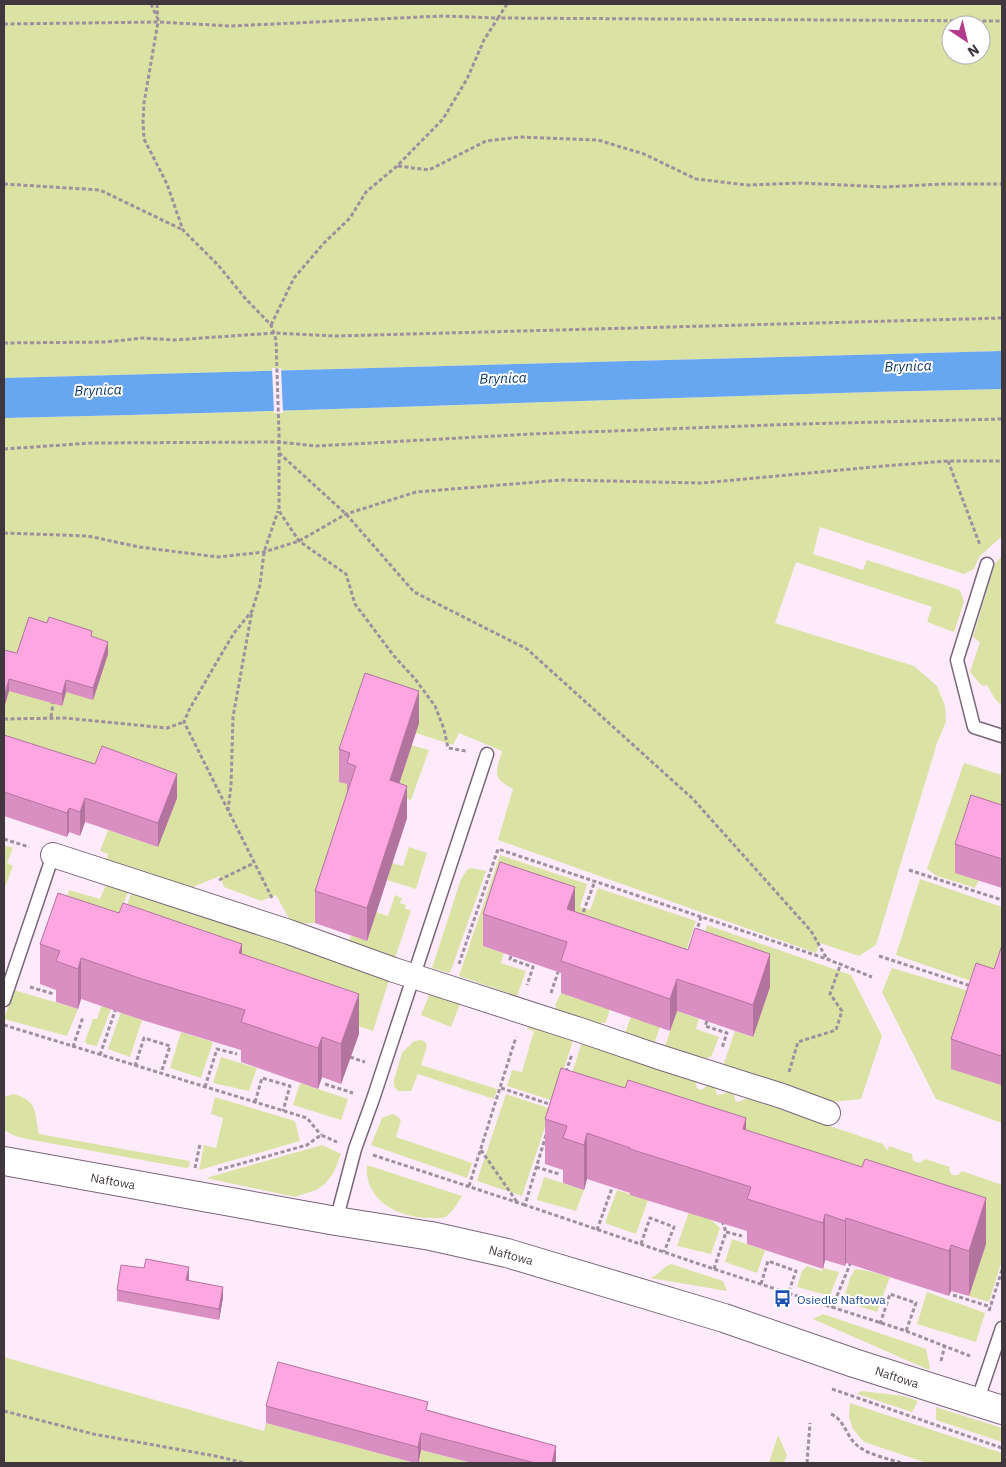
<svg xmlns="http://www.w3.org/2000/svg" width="1006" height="1467" font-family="'IBM Plex Sans',sans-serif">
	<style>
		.green { fill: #dae3a4; fill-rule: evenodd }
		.water { fill: #67a6f0 }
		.pier { fill: #fdebfc }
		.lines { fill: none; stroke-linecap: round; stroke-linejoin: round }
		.lane-casing { stroke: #796578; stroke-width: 15 }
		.street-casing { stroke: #796578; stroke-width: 26 }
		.secondary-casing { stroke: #796578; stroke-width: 30 }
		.path { stroke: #9e909d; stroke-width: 3; stroke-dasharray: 4 2.5; stroke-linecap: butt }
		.lane { stroke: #fff; stroke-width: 12 }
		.street { stroke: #fff; stroke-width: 24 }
		.secondary { stroke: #fff; stroke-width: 28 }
		.wall { fill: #da8fc2 }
		.shaded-wall { fill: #b2749e }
		.building { fill: #fea6e1; stroke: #b2749e }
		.labels { text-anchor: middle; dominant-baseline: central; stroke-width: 4; stroke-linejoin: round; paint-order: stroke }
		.street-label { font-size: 12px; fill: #3f363e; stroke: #fff }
		.transit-label { font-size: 12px; fill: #164399; stroke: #fff; text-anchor: start }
		.water-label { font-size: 14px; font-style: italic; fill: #03305e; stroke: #fff }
	</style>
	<rect width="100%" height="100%" fill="#fdebfc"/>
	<!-- green -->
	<g class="green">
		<path d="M4 4H1002V351L4 378ZM951 25H981V55H951Z"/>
		<path d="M1002 389V536L979 557 974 569 964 574 820 527 813 554 863 570 867 560 960 590 964 602 954 632 927 622 932 607 796 562 775 623 914 666 937 686 945 706 946 722 937 743 876 945 859 956 820 943 816 953 498 840 513 789C491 777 496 773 502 751L459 733 453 745 416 733 339 781 350 785 356 798 315 923 292 924 276 895 261 901 224 887 220 876 188 889 106 861 108 854 100 851 108 830 158 847 4 761V418C337 411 669 396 1002 389Z"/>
		<path d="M1002 556V706L995 699 987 685 982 686 970 672 980 642 973 637 995 563Z"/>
		<path d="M411 745 429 750 411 800 395 795Z"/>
		<path d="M964 763 1002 775V834L975 888 937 876 927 869Z"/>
		<path d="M4 845 13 848 7 863 13 866 4 890Z"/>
		<path d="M409 847 427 853 416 889 387 880 392 863 403 866Z"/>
		<path d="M500 855 587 884 580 907 590 910 598 888 696 921 677 979 483 946 504 953 501 963 526 971 517 996 459 976Z"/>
		<path d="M471 868 486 871 450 973 432 968 461 879 467 870Z"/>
		<path d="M920 879 1002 907V974L997 990 896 955Z"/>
		<path d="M106 885 128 892 106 949 58 933 69 890 100 899Z"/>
		<path d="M136 892 389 980 373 1031 303 1007 112 951 130 896Z"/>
		<path d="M395 895 402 898 400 903 406 905 405 909 411 910 395 958 349 943 351 936 376 912 388 916Z"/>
		<path d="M707 925 851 975 882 1036 861 1099 832 1102 723 1066 735 1031 753 1037 695 961Z"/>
		<path d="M892 968 976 993 1002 1080V1123L936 1099 882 992Z"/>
		<path d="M14 990 78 1009 67 1036 4 1019Z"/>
		<path d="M430 993 460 1004 451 1027 421 1015Z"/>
		<path d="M561 993 610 1009 606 1022 597 1025 557 1011 555 1005Z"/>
		<path d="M105 995 115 998 97 1046 86 1044 85 1041 93 1019H97Z"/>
		<path d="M677 1011 699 1019 696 1029 719 1037 711 1057 702 1059 665 1046Z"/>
		<path d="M121 1012 142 1020 130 1057 108 1049Z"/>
		<path d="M631 1017 660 1027 654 1044 625 1033Z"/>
		<path d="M528 1026 573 1040 554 1101 507 1086 512 1070 522 1072 534 1031 527 1029Z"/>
		<path d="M181 1032 213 1042 201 1078 170 1068Z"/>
		<path d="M422 1040 425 1042 427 1046 421 1065 497 1089 494 1099 418 1074 411 1091H398L394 1086V1080L402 1053 414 1041Z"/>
		<path d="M582 1042 695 1081 697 1088 701 1090 708 1085 715 1087 717 1095 724 1094 727 1091 734 1094 735 1101 738 1102 747 1098 883 1144 886 1149 888 1150 889 1146 912 1154 913 1161 920 1163 925 1159 950 1167 949 1170 952 1175H958L962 1171 1002 1185V1260L989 1302 969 1296 986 1243 562 1104Z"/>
		<path d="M221 1057 257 1068 249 1091 213 1083Z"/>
		<path d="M300 1083 348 1099 341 1120 293 1105Z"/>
		<path d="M14 1094C39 1102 34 1112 39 1134L190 1161 189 1167 186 1168 27 1139 15 1136 4 1130V1097Z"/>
		<path d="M506 1094 551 1109 522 1196 477 1181Z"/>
		<path d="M215 1097 295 1121 300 1141 199 1170 204 1145 216 1148 223 1118 211 1114Z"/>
		<path d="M392 1114 397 1116 401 1120 396 1137 472 1163 467 1178 371 1145 382 1118Z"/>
		<path d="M322 1145 341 1154 334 1172 325 1184 316 1190 295 1197 206 1178Z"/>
		<path d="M367 1165 462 1196C457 1204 453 1212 445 1217 441 1219 435 1218 430 1218 399 1218 364 1201 367 1165Z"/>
		<path d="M544 1177 584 1190 576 1211 537 1200Z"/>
		<path d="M617 1190 648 1200 636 1234 605 1223Z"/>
		<path d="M689 1212 710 1219 720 1228 711 1254 677 1246Z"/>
		<path d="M732 1239 765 1250 757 1273 725 1262Z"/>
		<path d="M671 1264 723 1281 727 1291 650 1278C660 1275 662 1267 671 1264Z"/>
		<path d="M807 1266 822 1271 823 1268 839 1272 830 1296 797 1287 802 1271Z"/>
		<path d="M855 1269 868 1271 890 1277 877 1312 843 1301 850 1278Z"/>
		<path d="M927 1292 985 1313 976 1342 917 1324Z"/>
		<path d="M823 1314 926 1349 930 1367 929 1370 813 1319Z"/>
		<path d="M4 1357 264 1431 266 1423 415 1463H4Z"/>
		<path d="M862 1391 904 1396 918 1401 912 1412 857 1394Z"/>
		<path d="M850 1403 1002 1453V1463H927L864 1442 853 1429 849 1416Z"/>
		<path d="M936 1407 1002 1428V1442L936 1420Z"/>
		<path d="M778 1435 787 1455 784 1463H769Z"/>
		<path d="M421 1450 472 1463H419Z"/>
	</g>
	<!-- water -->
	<path class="water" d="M1002 351V389C669 396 337 411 4 418V378Z"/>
	<!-- pier -->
	<path class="pier" d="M272 368H281L283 413H274Z"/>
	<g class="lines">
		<defs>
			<g id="lane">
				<path d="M987 564 957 660 974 727 1002 736"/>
				<path d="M4 1000 53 855"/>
				<path d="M336 1221 355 1149 373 1099 487 754"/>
				<path d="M977 1402 1002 1328"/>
			</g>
			<path id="street" d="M53 855 289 932 394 970 580 1030 656 1056 782 1096 828 1113"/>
			<path id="secondary" d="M4 1161 336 1221 431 1236 507 1253 724 1318 854 1363 1002 1410"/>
		</defs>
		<!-- lane casing -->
		<use href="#lane" class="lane-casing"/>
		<!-- street casing -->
		<use href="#street" class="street-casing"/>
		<!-- secondary casing -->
		<use href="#secondary" class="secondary-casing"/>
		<!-- path -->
		<g class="path">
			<path d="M151 4 157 17"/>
			<path d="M157 4 158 22 144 103 143 121 144 139 167 184 183 230 218 265 245 298 271 325 276 340 279 434V511L299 541 346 574 355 604 394 656 415 679 435 706 444 729 448 748 466 751"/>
			<path d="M4 24 158 22 231 26 442 16 498 18 507 4"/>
			<path d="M398 166 429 170 486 141 520 137 598 140 644 154 696 179 747 185 802 183 885 187 943 184H1002"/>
			<path d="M4 184 100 190 183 230"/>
			<path d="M271 325 294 278 324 243 350 218 366 192 397 166 443 119 467 79 484 40 498 18 1002 21"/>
			<path d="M4 343 106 342 143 338 174 340 274 333 336 336 1002 318"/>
			<path d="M4 449 91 443 279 442 316 446 531 434 799 424 1002 419"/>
			<path d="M279 453 346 514 414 592 527 649 693 799 811 931 827 959"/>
			<path d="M948 461 980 545"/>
			<path d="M4 533 88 536 139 547 218 557 264 552 299 541 346 514 416 492 561 480 702 483 884 466 948 461H1002"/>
			<path d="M51 717 53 703"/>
			<path d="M4 719 65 718 167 728 184 722"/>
			<path d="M228 811 231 785 233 717 252 611"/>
			<path d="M4 839 29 847"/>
			<path d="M909 870 1002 900"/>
			<path d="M219 880 254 863"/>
			<path d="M272 898 184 722 189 710 215 665 234 633 252 611 260 585 264 552 278 511"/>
			<path d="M581 918 595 881"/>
			<path d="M696 933 701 917"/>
			<path d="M511 956 510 959 533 967 527 985"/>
			<path d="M879 956 971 986"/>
			<path d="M459 964 498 849 827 959 872 977"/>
			<path d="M30 987 54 994"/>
			<path d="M551 993 558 972"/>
			<path d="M707 1021 705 1026 727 1033 722 1048"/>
			<path d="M4 1025 307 1118 321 1135"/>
			<path d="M73 1047 83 1017"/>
			<path d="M100 1055 116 1008"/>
			<path d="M350 1057 365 1062"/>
			<path d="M135 1066 144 1038 170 1046 161 1073"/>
			<path d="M566 1072 572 1054"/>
			<path d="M789 1072 798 1042 836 1030 842 1011 830 994 841 963"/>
			<path d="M325 1084 353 1093"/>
			<path d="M205 1087 217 1049 237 1054"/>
			<path d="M501 1088 552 1105"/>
			<path d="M255 1102 262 1078 290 1086 283 1111"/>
			<path d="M546 1135 525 1205 714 1269 906 1331 970 1356"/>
			<path d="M481 1150 517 1202"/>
			<path d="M373 1155 525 1205"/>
			<path d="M536 1167 559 1174"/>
			<path d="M195 1168 200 1144"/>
			<path d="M218 1170 307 1145 321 1135 337 1142"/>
			<path d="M469 1186 516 1037"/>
			<path d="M722 1221 726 1232"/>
			<path d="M597 1230 612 1188"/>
			<path d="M641 1244 650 1218 674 1227 664 1252"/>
			<path d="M714 1269 726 1232 742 1236"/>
			<path d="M761 1284 768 1261 796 1271 788 1294"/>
			<path d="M953 1295 991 1307"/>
			<path d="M832 1308 851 1262"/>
			<path d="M989 1311 1002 1270"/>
			<path d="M880 1324 890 1294 916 1303 906 1331"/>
			<path d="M941 1361 945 1345"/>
			<path d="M832 1389 1002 1448"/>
			<path d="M4 1411 93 1434 215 1456 245 1463"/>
			<path d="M831 1414C845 1420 846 1437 858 1446 869 1455 889 1459 902 1463"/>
			<path d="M807 1463 810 1423"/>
		</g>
		<!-- lane -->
		<use href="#lane" class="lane"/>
		<!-- street -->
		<use href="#street" class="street"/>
		<!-- secondary -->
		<use href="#secondary" class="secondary"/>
	</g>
	<!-- wall -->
	<g class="wall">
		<path d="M92 637 108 654 93 700 66 692 62 706 9 691 4 650 17 653Z"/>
		<path d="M419 723 399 783 407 818 367 941 315 923V891L347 793V784L339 782V749Z"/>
		<path d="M4 737 177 798 158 847 85 822 80 836 69 832 67 837 4 816Z"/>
		<path d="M1002 805V888L955 873V844Z"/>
		<path d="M575 912 770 987 753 1037 677 1011 670 1031 561 993V973L483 946V914Z"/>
		<path d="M119 913 242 954 359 1034 341 1084 322 1077 318 1089 241 1062V1050L142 1020 81 999 78 1009 56 1002V990L40 984V944Z"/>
		<path d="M1002 945V1080L1001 1085 951 1069V1039L994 969Z"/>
		<path d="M545 1119 746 1130 986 1244 969 1296 951 1291 949 1296 846 1263 845 1266 825 1260 823 1269 747 1244V1231L630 1195V1193L587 1179 584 1190 563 1183V1170L545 1164Z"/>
		<path d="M189 1278 188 1281 223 1298 219 1320 117 1301V1290Z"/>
		<path d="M266 1406 428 1410 556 1446V1463H472L421 1450 419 1463H415L266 1423Z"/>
	</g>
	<!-- shaded-wall -->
	<g class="shaded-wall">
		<path d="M108 642V654L93 700V688Z"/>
		<path d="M9 679V691L4 709V697Z"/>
		<path d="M66 680V692L62 706V694Z"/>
		<path d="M419 691V723L390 812V780Z"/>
		<path d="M177 774V798L158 847V823Z"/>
		<path d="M407 786V818L367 941V908Z"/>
		<path d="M85 798V822L80 836V812Z"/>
		<path d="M69 808V832L67 837V813Z"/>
		<path d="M575 887V920L567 909Z"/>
		<path d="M242 944V984L239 953Z"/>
		<path d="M770 954V987L753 1037V1005Z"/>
		<path d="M81 958V999L78 1009V969Z"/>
		<path d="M677 979V1011L670 1031V999Z"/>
		<path d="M359 994V1034L341 1084V1044Z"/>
		<path d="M322 1037V1077L318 1089V1048Z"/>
		<path d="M1002 1051V1080L1001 1085V1056Z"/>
		<path d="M746 1118V1163L743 1129Z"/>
		<path d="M587 1133V1179L584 1190V1145Z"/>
		<path d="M986 1198V1244L969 1296V1251Z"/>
		<path d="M825 1214V1260L823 1269V1223Z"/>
		<path d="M846 1218V1263L845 1266V1221Z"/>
		<path d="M951 1245V1291L949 1296V1251Z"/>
		<path d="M189 1267V1278L186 1291V1280Z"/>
		<path d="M223 1287V1298L219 1320V1309Z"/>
		<path d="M421 1433V1450L418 1463V1447Z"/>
		<path d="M556 1446V1463H552Z"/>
	</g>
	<!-- building -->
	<g class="building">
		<path d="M29 617 47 623 49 617 92 631 91 636 108 642 93 688 66 680 62 694 9 679 4 697V650L17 653Z"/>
		<path d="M365 673 419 691 390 780 407 786 367 908 315 891 356 766 347 763 350 753 339 749Z"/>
		<path d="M4 735 95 764 102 746 177 774 158 823 85 798 80 812 69 808 67 813 4 792Z"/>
		<path d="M971 795 1002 805V859L955 844Z"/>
		<path d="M500 862 575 887 567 909 688 950 695 928 770 954 753 1005 677 979 670 999 561 961 567 942 483 914Z"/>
		<path d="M58 893 119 913 123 903 242 944 239 953 359 994 341 1044 322 1037 318 1048 241 1022 245 1010 142 979 81 958 78 969 56 961 60 951 40 944Z"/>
		<path d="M1002 945V1051L1001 1056 951 1039 976 963 994 969Z"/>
		<path d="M561 1068 625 1088 628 1080 746 1118 743 1129 862 1167 865 1159 986 1198 969 1251 951 1245 949 1251 846 1218 845 1221 825 1214 823 1223 747 1199 751 1187 630 1149V1148L587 1133 584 1145 563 1138 567 1126 545 1119Z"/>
		<path d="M146 1259 189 1267 186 1280 223 1287 219 1309 117 1290 121 1265 144 1268Z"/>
		<path d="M278 1362 428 1402 426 1410 556 1446 552 1463H535L421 1433 418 1447 266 1406Z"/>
	</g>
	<!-- icons -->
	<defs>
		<symbol id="bus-bare" viewBox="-9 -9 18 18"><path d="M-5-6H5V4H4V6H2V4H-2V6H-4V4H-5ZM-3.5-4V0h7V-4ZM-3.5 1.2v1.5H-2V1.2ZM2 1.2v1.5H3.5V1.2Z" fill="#1a4fb4" stroke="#fff" stroke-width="2.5" paint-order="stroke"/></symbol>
	</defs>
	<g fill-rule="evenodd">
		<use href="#bus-bare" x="770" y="1286" width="25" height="25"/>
	</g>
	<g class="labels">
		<!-- street labels -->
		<g class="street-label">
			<text transform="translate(113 1181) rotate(10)">Naftowa</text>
			<text transform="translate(511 1255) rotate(15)">Naftowa</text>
			<text transform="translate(897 1377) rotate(18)">Naftowa</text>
		</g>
		<!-- transit labels -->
		<g class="transit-label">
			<text x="797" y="1299">Osiedle Naftowa</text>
		</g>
		<!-- water labels -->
		<g class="water-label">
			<text transform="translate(908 366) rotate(-2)">Brynica</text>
			<text transform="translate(503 378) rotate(-2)">Brynica</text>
			<text transform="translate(98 390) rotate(-2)">Brynica</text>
		</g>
	</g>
	<!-- border -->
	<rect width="1006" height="1467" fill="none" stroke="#3f363e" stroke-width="10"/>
	<!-- north arrow -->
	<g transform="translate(966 40) rotate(145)"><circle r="24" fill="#ffffff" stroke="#b2afb2"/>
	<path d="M0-4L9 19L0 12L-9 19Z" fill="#b3398b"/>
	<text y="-8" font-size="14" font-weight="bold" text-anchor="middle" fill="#3f363e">N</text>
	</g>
</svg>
